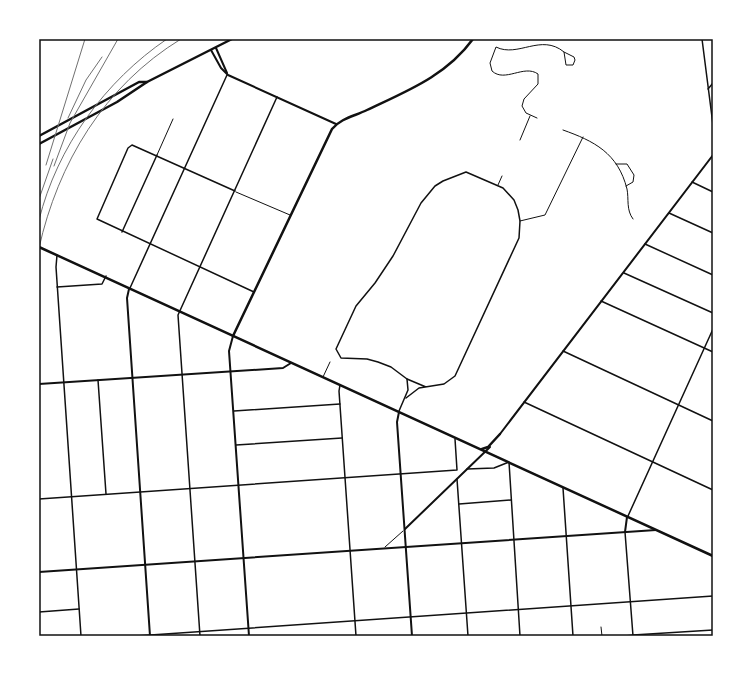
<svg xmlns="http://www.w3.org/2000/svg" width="752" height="675" font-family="Raleway,sans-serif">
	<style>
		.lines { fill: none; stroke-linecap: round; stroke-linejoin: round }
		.service { stroke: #111; stroke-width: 1 }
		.pedestrian { stroke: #111; stroke-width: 1 }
		.minor { stroke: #111; stroke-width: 1.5 }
		.tertiary { stroke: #111; stroke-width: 2 }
		.secondary { stroke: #111; stroke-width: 2 }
		.primary { stroke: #111; stroke-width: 2.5 }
		.trunk { stroke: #111; stroke-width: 2.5 }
		.rail { stroke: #707070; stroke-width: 1 }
		.neatline { fill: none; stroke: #111; stroke-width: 1.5 }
	</style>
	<rect width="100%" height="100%" fill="#fff"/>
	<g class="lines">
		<!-- service -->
		<g class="service">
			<path d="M537 118 526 113 522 106 524 99 538 84V74C524 64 505 83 492 71L490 63 496 47C518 58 541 33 564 52L566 65H573L575 60 574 57 564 52"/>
			<path d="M563 130C594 141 618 153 627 189 629 199 626 210 633 219"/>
			<path d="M520 140 530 116"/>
			<path d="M157 155 173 119"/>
			<path d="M616 164H627L634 175 633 182 626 186"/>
			<path d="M498 185 502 176"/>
			<path d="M520 221 545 215 583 137"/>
			<path d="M323 377 330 362"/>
			<path d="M601 627 602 636"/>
			<path d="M622 636 632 635"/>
		</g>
		<!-- pedestrian -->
		<g class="pedestrian">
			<path d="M236 192 290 215"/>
			<path d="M385 547 403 531"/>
		</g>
		<!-- minor -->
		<g class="minor">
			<path d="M702 39 713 125"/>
			<path d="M708 89 713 83"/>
			<path d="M692 182 713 192"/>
			<path d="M235 191 132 145 128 148 97 219 254 292"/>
			<path d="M669 213 713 233"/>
			<path d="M122 232 157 155"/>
			<path d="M645 244 713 275"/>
			<path d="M57 255 56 267 81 636"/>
			<path d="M624 273 713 313"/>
			<path d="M57 287 102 284 106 276"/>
			<path d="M130 288 227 75"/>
			<path d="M601 301 713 352"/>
			<path d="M563 351 713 421"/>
			<path d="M98 380 106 494"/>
			<path d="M340 385 339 391 356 636"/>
			<path d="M406 398 419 388 444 384 455 376 519 238 520 221 518 210 514 200 503 188 466 172 443 181 435 186 421 203 393 256 375 283 356 306 336 349 341 358 367 359 378 362 391 367 407 379 426 387"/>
			<path d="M524 402 713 490"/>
			<path d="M234 411 340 404"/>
			<path d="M399 411 408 390 407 379"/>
			<path d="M236 445 342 438"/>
			<path d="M467 469 494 468 509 462 520 636"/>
			<path d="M457 479 468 636"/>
			<path d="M563 488 573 636"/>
			<path d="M39 499 457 470 455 439"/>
			<path d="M459 504 511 500"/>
			<path d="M628 516 713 329"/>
			<path d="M625 532 633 636"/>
			<path d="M39 612 79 609"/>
			<path d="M633 635 713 630"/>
			<path d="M136 636 713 596"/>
			<path d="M200 636 178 315 277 97"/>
		</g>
		<!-- tertiary -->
		<g class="tertiary">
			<path d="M216 48 227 73"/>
			<path d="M211 50 221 68 228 75 336 124"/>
			<path d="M129 289 127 298 150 636"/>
			<path d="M233 336 229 351 249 636"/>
			<path d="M500 434 713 155"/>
			<path d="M405 529 490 447"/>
		</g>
		<!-- secondary -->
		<g class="secondary">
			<path d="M39 384 283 368 291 363"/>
			<path d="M399 412 397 422 412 636"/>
			<path d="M625 532 627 517"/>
			<path d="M39 572 656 530"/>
		</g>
		<!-- primary -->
		<g class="primary">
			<path d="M39 247 713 556"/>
			<path d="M233 336 332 129C341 118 355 116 367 110 407 91 446 76 473 39"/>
			<path d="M482 449 488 447 500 434"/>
		</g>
		<!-- trunk -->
		<g class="trunk">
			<path d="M39 136 139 82H147"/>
			<path d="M39 144 117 102 147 82 232 39"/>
		</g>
		<!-- rail -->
		<g class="rail">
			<path d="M68 118 86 80 102 57"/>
			<path d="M46 165 85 39"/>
			<path d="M54 166 70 123 118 39"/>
			<path d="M39 199 53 159"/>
			<path d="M39 220C57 147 105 81 167 39"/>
			<path d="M39 248C58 163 104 86 181 39"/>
		</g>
	</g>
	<!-- border -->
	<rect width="752" height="675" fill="none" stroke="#ffffff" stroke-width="80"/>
	<rect x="40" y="40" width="672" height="595" class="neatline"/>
</svg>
